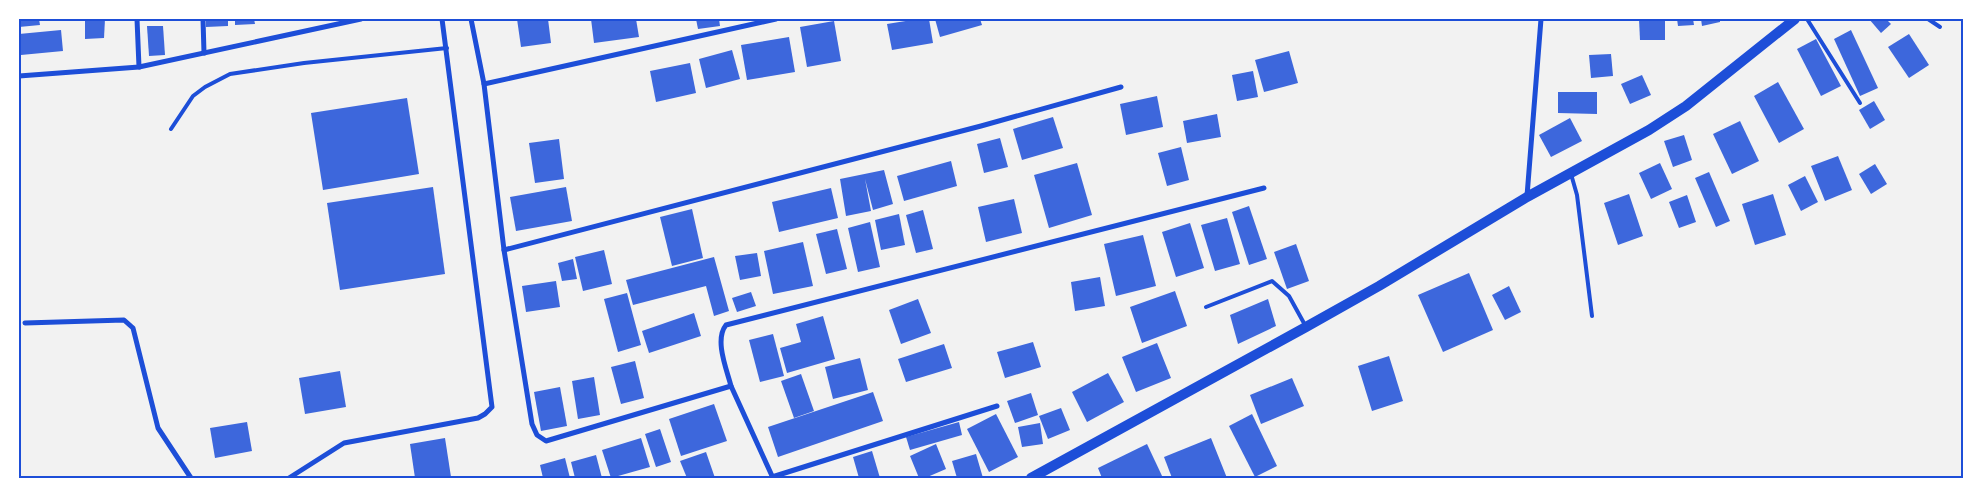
<svg xmlns="http://www.w3.org/2000/svg" width="1982" height="497" font-family="Arial,sans-serif">
	<style>
		.building { fill: #3d67dc }
		.lines { fill: none; stroke-linecap: round; stroke-linejoin: round }
		.service { stroke: #1d4ed8; stroke-width: 4 }
		.minor { stroke: #1d4ed8; stroke-width: 5 }
		.secondary { stroke: #1d4ed8; stroke-width: 10 }
		.neatline { fill: none; stroke: #1d4ed8; stroke-width: 2 }
	</style>
	<rect width="100%" height="100%" fill="#f2f2f2"/>
	<!-- building -->
	<g class="building">
		<path d="M19 19H39L40 25 19 27Z"/>
		<path d="M85 19H105L104 38 85 39Z"/>
		<path d="M206 19H228V26L206 27Z"/>
		<path d="M235 19H254L255 24 235 25Z"/>
		<path d="M517 19H548L551 43 521 47Z"/>
		<path d="M591 19H636L639 37 594 43Z"/>
		<path d="M696 19H719L720 26 698 29Z"/>
		<path d="M918 19H929L933 43 892 50 887 24Z"/>
		<path d="M935 19H980L982 25 940 37Z"/>
		<path d="M1639 19H1665V40H1640Z"/>
		<path d="M1677 19H1693L1694 25 1678 26Z"/>
		<path d="M1701 19H1720V22L1702 26Z"/>
		<path d="M1869 19H1886L1891 24 1881 33Z"/>
		<path d="M834 21 841 61 807 67 800 27Z"/>
		<path d="M147 26H163L165 55 149 56Z"/>
		<path d="M61 30 63 51 21 55 19 34Z"/>
		<path d="M1851 30 1878 88 1860 96 1834 39Z"/>
		<path d="M1909 34 1929 65 1909 78 1888 47Z"/>
		<path d="M789 37 795 72 747 80 741 45Z"/>
		<path d="M1816 39 1841 86 1821 96 1797 49Z"/>
		<path d="M732 50 740 79 706 88 699 59Z"/>
		<path d="M1289 51 1298 83 1264 92 1255 60Z"/>
		<path d="M1611 54 1613 76 1591 78 1589 55Z"/>
		<path d="M690 63 696 93 656 102 650 71Z"/>
		<path d="M1253 71 1258 97 1237 101 1232 75Z"/>
		<path d="M1642 75 1651 95 1630 104 1621 84Z"/>
		<path d="M1778 82 1804 129 1779 143 1754 96Z"/>
		<path d="M1558 92H1597V114L1558 113Z"/>
		<path d="M1157 96 1163 127 1126 135 1120 104Z"/>
		<path d="M407 98 419 174 323 190 311 113Z"/>
		<path d="M1874 101 1885 120 1870 129 1859 110Z"/>
		<path d="M1217 114 1221 137 1187 143 1183 121Z"/>
		<path d="M1053 117 1063 148 1022 160 1013 129Z"/>
		<path d="M1570 118 1582 141 1551 157 1539 135Z"/>
		<path d="M1740 121 1759 161 1732 174 1713 134Z"/>
		<path d="M1684 135 1692 160 1673 167 1664 141Z"/>
		<path d="M1000 138 1008 167 984 173 977 144Z"/>
		<path d="M559 139 564 179 535 183 529 143Z"/>
		<path d="M1181 147 1189 180 1167 186 1158 153Z"/>
		<path d="M1838 156 1852 190 1825 201 1811 166Z"/>
		<path d="M951 161 957 186 904 201 897 176Z"/>
		<path d="M1077 163 1092 215 1049 228 1034 175Z"/>
		<path d="M1660 163 1672 189 1651 199 1639 173Z"/>
		<path d="M1875 164 1887 184 1871 194 1859 174Z"/>
		<path d="M884 170 893 204 873 210 865 179 871 211 846 216 840 179Z"/>
		<path d="M1709 172 1730 221 1716 227 1695 178Z"/>
		<path d="M1805 176 1818 202 1801 211 1788 185Z"/>
		<path d="M433 187 445 274 340 290 327 203Z"/>
		<path d="M566 187 572 221 516 231 510 197Z"/>
		<path d="M831 188 838 218 779 232 772 202Z"/>
		<path d="M1629 194 1643 236 1618 245 1604 203Z"/>
		<path d="M1773 194 1786 235 1755 245 1742 204Z"/>
		<path d="M1687 195 1696 222 1679 228 1669 202Z"/>
		<path d="M1014 199 1022 233 986 242 978 207Z"/>
		<path d="M1249 206 1267 259 1249 265 1232 212Z"/>
		<path d="M692 209 703 258 672 266 660 217Z"/>
		<path d="M923 210 933 249 916 253 906 215Z"/>
		<path d="M899 214 905 245 881 250 875 220Z"/>
		<path d="M1227 218 1240 264 1215 271 1201 225Z"/>
		<path d="M870 222 880 267 858 272 848 228Z"/>
		<path d="M1190 223 1204 268 1176 277 1162 232Z"/>
		<path d="M837 229 847 269 826 274 816 234Z"/>
		<path d="M1143 235 1156 286 1116 296 1104 244Z"/>
		<path d="M803 242 813 286 773 294 764 251Z"/>
		<path d="M1296 244 1309 281 1287 289 1274 252Z"/>
		<path d="M604 250 612 284 583 291 575 257Z"/>
		<path d="M757 253 761 276 740 280 735 256Z"/>
		<path d="M714 257 729 311 714 316 706 286 633 305 626 280Z"/>
		<path d="M573 259 577 279 562 281 558 263Z"/>
		<path d="M1469 273 1493 330 1443 352 1418 295Z"/>
		<path d="M1100 277 1105 306 1075 311 1071 282Z"/>
		<path d="M556 281 560 307 526 312 522 286Z"/>
		<path d="M1509 286 1521 312 1505 320 1492 295Z"/>
		<path d="M1175 291 1187 326 1142 343 1130 307Z"/>
		<path d="M751 292 756 306 737 312 732 298Z"/>
		<path d="M627 293 641 345 618 352 604 299Z"/>
		<path d="M918 299 931 333 901 344 889 310Z"/>
		<path d="M1268 299 1276 326 1238 344 1230 315Z"/>
		<path d="M694 313 701 336 649 353 642 331Z"/>
		<path d="M823 316 835 359 787 373 780 348 801 342 796 324Z"/>
		<path d="M773 334 784 376 760 382 749 340Z"/>
		<path d="M1033 342 1041 367 1005 378 997 352Z"/>
		<path d="M1157 343 1171 378 1136 392 1122 357Z"/>
		<path d="M944 344 952 368 906 382 898 359Z"/>
		<path d="M1389 356 1403 401 1372 411 1358 366Z"/>
		<path d="M860 358 868 390 833 399 825 367Z"/>
		<path d="M635 361 644 398 621 404 611 367Z"/>
		<path d="M340 371 346 407 305 414 299 378Z"/>
		<path d="M1108 373 1124 402 1087 422 1072 392Z"/>
		<path d="M801 374 814 411 794 418 781 381Z"/>
		<path d="M594 377 600 415 578 419 572 381Z"/>
		<path d="M1292 378 1304 406 1261 424 1250 395Z"/>
		<path d="M560 387 567 426 541 431 534 392Z"/>
		<path d="M873 392 883 421 778 457 768 427Z"/>
		<path d="M1031 393 1038 415 1015 423 1007 401Z"/>
		<path d="M714 404 727 441 681 456 669 419Z"/>
		<path d="M1061 408 1070 430 1048 439 1039 416Z"/>
		<path d="M996 414 1018 457 989 472 967 429Z"/>
		<path d="M1252 414 1277 466 1255 477 1229 426Z"/>
		<path d="M247 422 252 451 215 458 210 428Z"/>
		<path d="M959 422 962 435 910 450 906 437Z"/>
		<path d="M1040 423 1043 444 1022 447 1018 427Z"/>
		<path d="M660 429 671 462 656 467 645 434Z"/>
		<path d="M445 438 451 477 415 478 410 444Z"/>
		<path d="M641 438 650 467 611 478 602 450Z"/>
		<path d="M1211 438 1227 478H1172L1164 457Z"/>
		<path d="M936 444 946 469 925 478H919L910 456Z"/>
		<path d="M1147 444 1163 478H1102L1098 468Z"/>
		<path d="M872 451 880 478H859L853 457Z"/>
		<path d="M706 452 715 478H687L680 461Z"/>
		<path d="M976 454 983 478H957L952 461Z"/>
		<path d="M596 455 602 478H575L571 462Z"/>
		<path d="M565 458 570 478H543L540 465Z"/>
	</g>
	<g class="lines">
		<!-- service -->
		<g class="service">
			<path d="M1807 19 1860 103"/>
			<path d="M1928 19 1940 27"/>
			<path d="M171 129 193 96 205 87 230 74 304 63 447 48"/>
			<path d="M1571 174 1577 195 1592 316"/>
			<path d="M1206 307 1272 281 1289 296 1305 325"/>
		</g>
		<!-- minor -->
		<g class="minor">
			<path d="M137 19 139 67"/>
			<path d="M203 19 204 53"/>
			<path d="M471 19 484 84 504 250 532 424 537 435 546 441 731 386 773 478"/>
			<path d="M19 76 139 67 361 19"/>
			<path d="M484 84 776 19"/>
			<path d="M1527 196 1541 19"/>
			<path d="M504 250 981 126 1121 87"/>
			<path d="M25 323 124 320 133 328 158 428 191 478"/>
			<path d="M731 386C727 370 714 340 726 325L1264 188"/>
			<path d="M772 477 997 406"/>
			<path d="M289 478 344 443 478 418 485 414 492 407 442 19"/>
		</g>
		<!-- secondary -->
		<path class="secondary" d="M1031 478 1306 327 1379 286 1527 197 1649 130 1686 106 1795 19"/>
	</g>
	<!-- border -->
	<rect width="1982" height="497" fill="none" stroke="#ffffff" stroke-width="40"/>
	<rect x="20" y="20" width="1942" height="457" class="neatline"/>
</svg>
